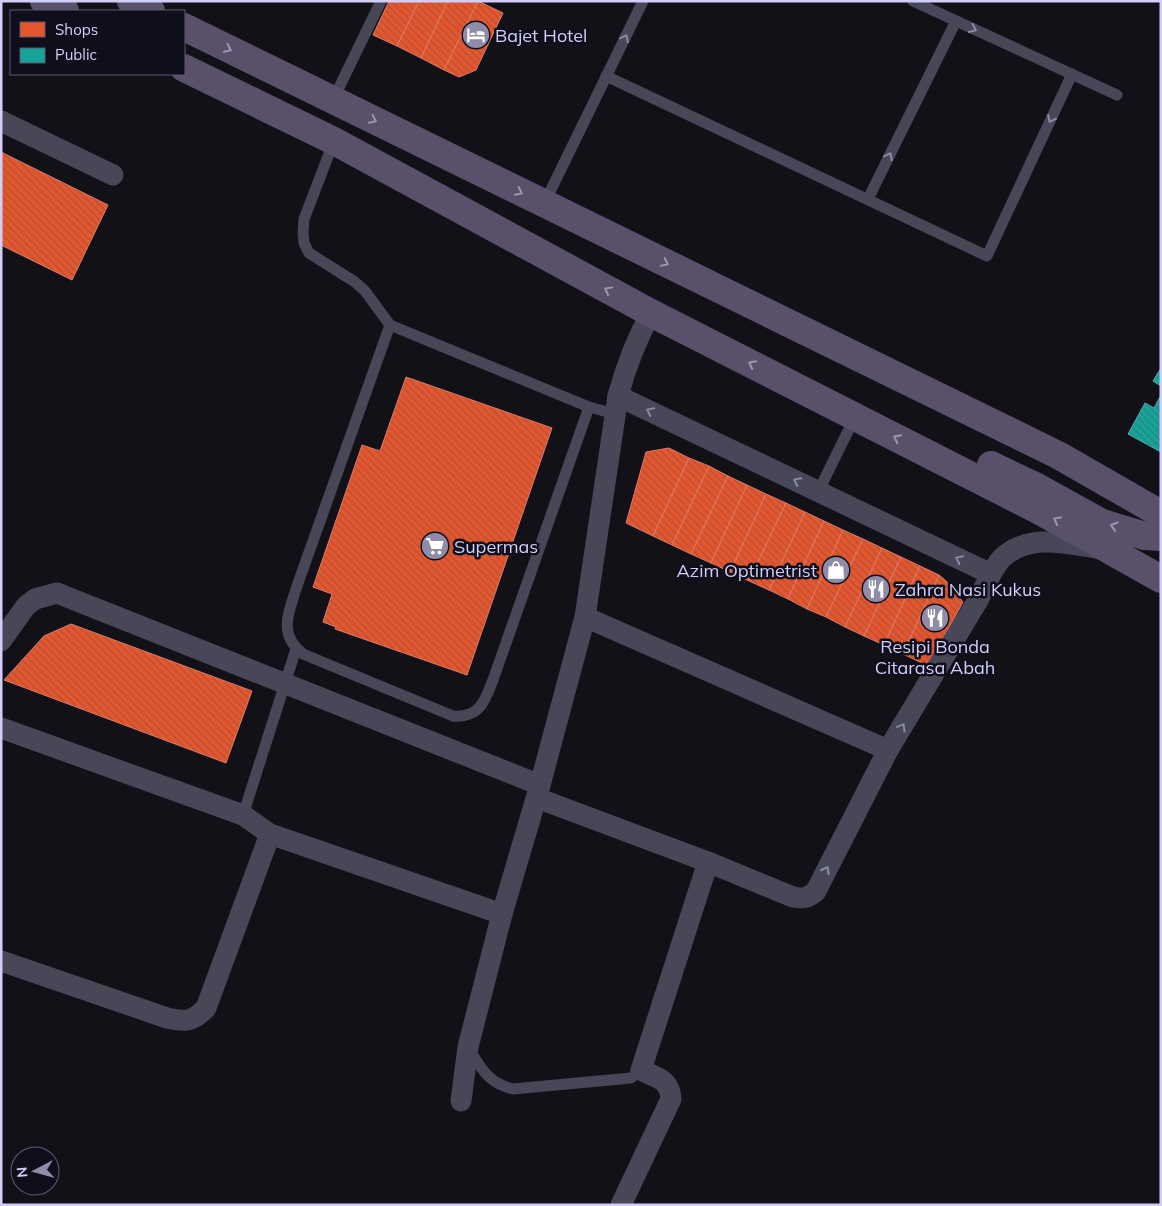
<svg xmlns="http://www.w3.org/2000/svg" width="1162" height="1206" font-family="Mulish,sans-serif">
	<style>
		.shops { fill: url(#shops-back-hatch); stroke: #df7b6b }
		.public { fill: url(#public-back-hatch); stroke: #4fb0b5 }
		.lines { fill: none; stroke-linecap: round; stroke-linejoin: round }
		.service { stroke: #474758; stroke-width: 11 }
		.minor { stroke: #474758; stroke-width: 21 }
		.primary { stroke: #595169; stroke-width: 28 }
		.oneway { stroke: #8c8aa8 }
		.oneway2 { stroke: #9c96b8 }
		.labels { text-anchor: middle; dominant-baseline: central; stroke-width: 5; stroke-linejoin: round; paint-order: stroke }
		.poi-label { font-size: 18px; fill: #d2cef9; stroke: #0f0e1b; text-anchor: start }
	</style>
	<defs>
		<pattern id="shops-back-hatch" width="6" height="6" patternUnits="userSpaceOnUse" patternTransform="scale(1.25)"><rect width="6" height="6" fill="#e4572e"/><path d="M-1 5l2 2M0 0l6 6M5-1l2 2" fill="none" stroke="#b25037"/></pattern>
		<pattern id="public-back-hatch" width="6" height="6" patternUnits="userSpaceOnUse" patternTransform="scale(1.25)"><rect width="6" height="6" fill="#17a398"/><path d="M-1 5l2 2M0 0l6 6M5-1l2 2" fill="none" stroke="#238581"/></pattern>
	</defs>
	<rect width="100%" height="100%" fill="#121118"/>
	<!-- shops -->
	<g class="shops">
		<path d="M389 1H419L397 46 373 35Z"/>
		<path d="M419 1H448L421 58 397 46Z"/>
		<path d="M448 1H478L444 70 421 58Z"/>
		<path d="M478 1 503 13 476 70 459 77 444 70Z"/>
		<path d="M1 152 108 205 72 280 1 245Z"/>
		<path d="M406 377 552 428 467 675 335 629 336 627 323 622 332 594 313 587 362 445 380 451Z"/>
		<path d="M669 448 689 458 653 536 626 523 646 452Z"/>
		<path d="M689 458 709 466 672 545 653 536Z"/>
		<path d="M709 466 728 476 691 554 672 545Z"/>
		<path d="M728 476 747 485 711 563 691 554Z"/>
		<path d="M747 485 766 494 730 572 711 563Z"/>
		<path d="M766 494 786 503 749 581 730 572Z"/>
		<path d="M786 503 805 512 769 590 749 581Z"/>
		<path d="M805 512 824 521 788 599 769 590Z"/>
		<path d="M824 521 843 530 807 609 788 599Z"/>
		<path d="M843 530 863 539 826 617 807 609Z"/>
		<path d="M863 539 882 548 845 627 826 617Z"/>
		<path d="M882 548 901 557 864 636 845 627Z"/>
		<path d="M901 557 920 566 884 645 864 636Z"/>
		<path d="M920 566 939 575 903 654 884 645Z"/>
		<path d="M939 575 946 581 963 602 928 666 903 654Z"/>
		<path d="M71 624 252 691 226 763 4 680 44 636Z"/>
	</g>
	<!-- public -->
	<g class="public">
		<path d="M1161 368V386L1153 381Z"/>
		<path d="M1161 395V452L1128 434 1145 403 1154 408Z"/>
	</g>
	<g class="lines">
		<!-- service -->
		<g class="service">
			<path d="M913 1 1117 95"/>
			<path d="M606 76 987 256 1072 74"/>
			<path d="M333 100 381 1"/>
			<path d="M334 141 304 219 303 233 304 243 309 253 355 282 365 291 390 325 589 407 615 414"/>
			<path d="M868 199 956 21"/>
			<path d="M544 204 643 1"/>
			<path d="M390 325 297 586C289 613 277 633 303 654L453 716C480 718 485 701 493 680L589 407"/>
			<path d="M818 492 855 417"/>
			<path d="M243 815 296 649"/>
			<path d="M469 1049C482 1069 488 1083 513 1089L631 1078 641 1070"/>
		</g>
		<!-- minor -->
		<g class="minor">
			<path d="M1 121 113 175"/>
			<path d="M618 396 991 574C994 569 998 562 1002 558 1030 532 1068 544 1101 549"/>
			<path d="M585 617 888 750"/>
			<path d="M1 641 26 606 35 599 57 593 540 785 585 617 618 396C626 366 636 340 651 313"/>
			<path d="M1 728 243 815 270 834 502 914"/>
			<path d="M537 798 708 862 793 897C803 899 808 898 816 891L888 750 978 600 991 574"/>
			<path d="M1 961 167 1018C185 1022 193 1022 206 1008L270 834"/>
			<path d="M461 1101 468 1047 502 914 540 785"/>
			<path d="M621 1205 671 1099C670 1079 657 1078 641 1070L708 862"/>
		</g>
		<!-- primary -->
		<g class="primary">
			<path d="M44 1 65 11"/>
			<path d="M131 1 151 11"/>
			<path d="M184 27 1058 455 1161 514"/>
			<path d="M184 68 334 141 651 313 1040 511 1161 579"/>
			<path d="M991 465 1037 487 1102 523 1145 536 1161 537"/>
		</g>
	</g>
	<!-- one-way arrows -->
	<defs><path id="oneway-chevron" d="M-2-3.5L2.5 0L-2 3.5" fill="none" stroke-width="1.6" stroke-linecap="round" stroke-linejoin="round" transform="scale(1.25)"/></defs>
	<g class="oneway">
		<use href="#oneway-chevron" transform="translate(973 29) rotate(25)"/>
		<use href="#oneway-chevron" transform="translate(625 38) rotate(-64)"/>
		<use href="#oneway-chevron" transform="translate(1051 119) rotate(115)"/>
		<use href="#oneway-chevron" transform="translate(889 156) rotate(-64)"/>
		<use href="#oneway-chevron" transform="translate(650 411) rotate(-154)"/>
		<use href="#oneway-chevron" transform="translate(797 481) rotate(-154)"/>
		<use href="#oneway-chevron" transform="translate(959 559) rotate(-154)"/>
		<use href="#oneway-chevron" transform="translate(902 727) rotate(-59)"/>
		<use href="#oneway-chevron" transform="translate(826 870) rotate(-63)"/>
	</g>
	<g class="oneway2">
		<use href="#oneway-chevron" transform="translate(228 49) rotate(26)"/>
		<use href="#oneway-chevron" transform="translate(373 120) rotate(26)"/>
		<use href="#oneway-chevron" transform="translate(519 192) rotate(26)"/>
		<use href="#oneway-chevron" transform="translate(665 263) rotate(26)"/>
		<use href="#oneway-chevron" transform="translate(608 290) rotate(-151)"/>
		<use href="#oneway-chevron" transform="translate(752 364) rotate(-153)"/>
		<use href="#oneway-chevron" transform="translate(897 438) rotate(-153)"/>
		<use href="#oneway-chevron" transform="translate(1057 520) rotate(-151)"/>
		<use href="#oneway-chevron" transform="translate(1114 526) rotate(-163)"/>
	</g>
	<!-- icons -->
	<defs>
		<symbol id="hotel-disc" viewBox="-11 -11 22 22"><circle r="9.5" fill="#8f8caa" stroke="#0f0e1b"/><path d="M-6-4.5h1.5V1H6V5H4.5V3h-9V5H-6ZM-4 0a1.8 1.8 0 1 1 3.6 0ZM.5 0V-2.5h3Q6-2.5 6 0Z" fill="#fff"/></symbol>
		<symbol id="supermarket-disc" viewBox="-11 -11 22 22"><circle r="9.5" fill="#8f8caa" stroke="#0f0e1b"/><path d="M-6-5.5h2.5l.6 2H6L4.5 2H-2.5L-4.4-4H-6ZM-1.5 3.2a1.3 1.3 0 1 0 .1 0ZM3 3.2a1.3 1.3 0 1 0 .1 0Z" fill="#fff"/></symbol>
		<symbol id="shop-disc" viewBox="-11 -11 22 22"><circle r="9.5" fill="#8f8caa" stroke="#0f0e1b"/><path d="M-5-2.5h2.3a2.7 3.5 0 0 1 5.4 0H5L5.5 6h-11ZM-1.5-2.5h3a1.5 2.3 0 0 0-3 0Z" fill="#fff"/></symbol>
		<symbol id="restaurant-disc" viewBox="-11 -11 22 22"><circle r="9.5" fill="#8f8caa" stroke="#0f0e1b"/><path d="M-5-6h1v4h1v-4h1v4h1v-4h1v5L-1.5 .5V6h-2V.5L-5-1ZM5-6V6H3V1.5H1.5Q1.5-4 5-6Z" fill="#fff"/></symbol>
	</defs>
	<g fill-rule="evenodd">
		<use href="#hotel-disc" x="460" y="19" width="32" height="32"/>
		<use href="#supermarket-disc" x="419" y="530" width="32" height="32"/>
		<use href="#shop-disc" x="820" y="554" width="32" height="32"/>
		<use href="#restaurant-disc" x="860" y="573" width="32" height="32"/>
		<use href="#restaurant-disc" x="919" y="602" width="32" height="32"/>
	</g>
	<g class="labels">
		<!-- poi labels -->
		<g class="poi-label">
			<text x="495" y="35">Bajet Hotel</text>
			<text x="454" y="546">Supermas</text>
			<text x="817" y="570" text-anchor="end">Azim Optimetrist</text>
			<text x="895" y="589">Zahra Nasi Kukus</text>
			<text x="935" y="646" text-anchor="middle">Resipi Bonda<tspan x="935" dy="21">Citarasa Abah</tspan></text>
		</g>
	</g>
	<!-- border -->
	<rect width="1162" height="1206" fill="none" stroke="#d2cef9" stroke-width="5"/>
	<!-- legend -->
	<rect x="10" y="10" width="175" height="65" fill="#0f0e1b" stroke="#5d5b74"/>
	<rect x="20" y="22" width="25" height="15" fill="#e4572e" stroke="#5d5b74"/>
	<text x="55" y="35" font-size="15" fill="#d2cef9">Shops</text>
	<rect x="20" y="48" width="25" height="15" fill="#17a398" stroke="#5d5b74"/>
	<text x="55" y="60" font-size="15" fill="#d2cef9">Public</text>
	<!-- north arrow -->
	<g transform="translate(35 1171) rotate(264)"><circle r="24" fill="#0f0e1b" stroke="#5d5b74"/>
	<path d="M0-4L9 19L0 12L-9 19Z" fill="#8f8caa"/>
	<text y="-8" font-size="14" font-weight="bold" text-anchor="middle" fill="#d2cef9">N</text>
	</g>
</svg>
